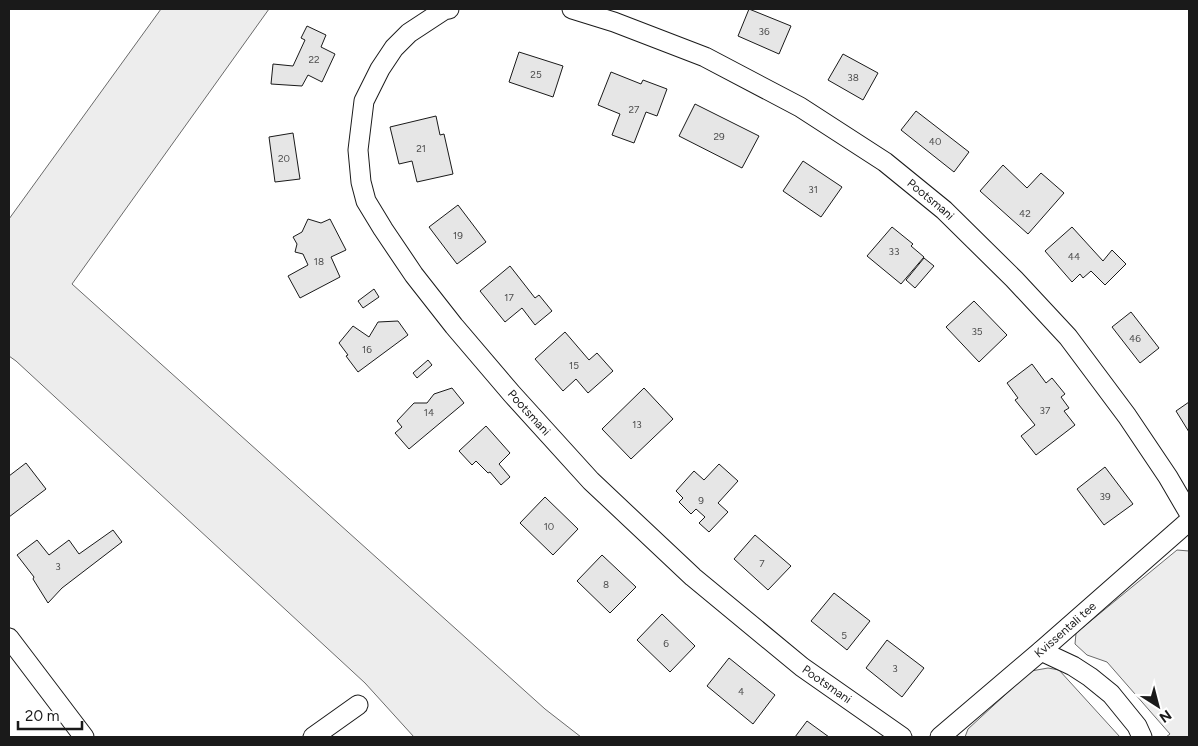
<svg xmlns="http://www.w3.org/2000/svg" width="1198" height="746" font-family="Figtree,sans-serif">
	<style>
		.green { fill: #ededed; stroke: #6a6a6a }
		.building { fill: #e6e6e6; stroke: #1a1a1a }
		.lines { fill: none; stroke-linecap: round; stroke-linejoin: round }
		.street-casing { stroke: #1a1a1a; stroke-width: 21 }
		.street { stroke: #fff; stroke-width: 19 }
		.labels { text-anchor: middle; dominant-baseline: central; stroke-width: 4; stroke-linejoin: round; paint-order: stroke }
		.number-label { font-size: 10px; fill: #4d4d4d }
		.street-label { font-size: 12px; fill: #1a1a1a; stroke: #fff }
	</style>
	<rect width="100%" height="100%" fill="#fff"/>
	<!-- green -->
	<g class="green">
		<path d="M161 9H269L72 284 545 709 581 737H414L365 683 16 361 9 356V219Z"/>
		<path d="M1177 550 1189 551V737H1166L1170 734 1107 662 1087 655 1075 644 1076 633Z"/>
		<path d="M1048 668 1059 670 1120 737H965L968 729 1031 671Z"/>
	</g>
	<!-- building -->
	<g class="building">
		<path d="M749 9 791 26 779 54 738 36Z"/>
		<path d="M307 26 326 35 321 47 335 54 322 82 308 75 302 86 271 84 273 64 293 66 305 40 301 38Z"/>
		<path d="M519 52 563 66 553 97 509 82Z"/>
		<path d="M843 54 878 73 863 100 828 80Z"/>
		<path d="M611 72 641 84 643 80 667 89 657 116 646 112 634 143 612 135 620 114 598 105Z"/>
		<path d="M695 104 759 136 742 168 679 136Z"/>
		<path d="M916 111 969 152 954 172 901 130Z"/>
		<path d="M436 116 440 135 444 134 453 174 417 182 412 161 399 164 390 127Z"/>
		<path d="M293 133 300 179 275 182 269 137Z"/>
		<path d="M803 161 842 187 821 217 783 191Z"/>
		<path d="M1003 165 1027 188 1041 173 1064 193 1028 234 980 191Z"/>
		<path d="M458 205 486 242 457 264 429 227Z"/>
		<path d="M308 219 321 223 330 219 346 250 331 257 340 277 300 298 288 276 308 265 303 254 295 252 297 244 293 237 302 232Z"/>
		<path d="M892 227 913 244 911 246 924 257 901 284 867 256Z"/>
		<path d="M1072 227 1103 261 1112 250 1126 264 1105 285 1091 271 1083 278 1080 274 1072 282 1045 251Z"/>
		<path d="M924 258 934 266 915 288 906 280Z"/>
		<path d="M510 266 535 298 539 295 552 311 535 325 522 308 505 322 480 291Z"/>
		<path d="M374 289 379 297 363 308 358 301Z"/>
		<path d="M974 301 1007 335 979 362 946 327Z"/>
		<path d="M1131 312 1159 348 1140 363 1112 327Z"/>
		<path d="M398 321 408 335 358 372 346 356 348 355 339 343 353 326 369 337 378 322Z"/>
		<path d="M565 332 589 360 597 353 613 371 588 393 576 379 563 391 535 359Z"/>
		<path d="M428 360 432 365 417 378 413 373Z"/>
		<path d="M1032 364 1046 383 1052 378 1065 394 1061 397 1069 408 1064 411 1075 425 1036 455 1021 436 1035 425 1015 400 1018 398 1007 383Z"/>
		<path d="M452 388 464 403 409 449 395 433 402 427 397 421 414 403H427L434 394Z"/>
		<path d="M644 388 673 419 631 459 602 429Z"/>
		<path d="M1189 402V432L1176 411Z"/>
		<path d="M486 426 510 453 499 464 510 477 501 485 490 472 488 473 476 461 472 465 459 451Z"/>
		<path d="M26 463 46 489 9 517V476Z"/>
		<path d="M719 464 738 481 718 503 728 512 709 532 699 523 705 517 696 509 691 514 679 502 683 498 676 491 694 471 704 480Z"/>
		<path d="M1105 467 1133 504 1104 525 1077 489Z"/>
		<path d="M545 497 578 529 553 555 520 523Z"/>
		<path d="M113 530 122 542 62 588 48 603 33 579 34 577 17 555 37 540 49 555 69 540 79 554Z"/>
		<path d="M755 535 791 566 768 590 734 559Z"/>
		<path d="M602 555 636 587 610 613 577 581Z"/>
		<path d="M834 593 870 621 847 650 811 621Z"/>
		<path d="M662 614 695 646 670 672 637 640Z"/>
		<path d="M887 640 924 668 902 697 866 668Z"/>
		<path d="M729 658 775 695 753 724 707 686Z"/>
		<path d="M807 721 829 737H795Z"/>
	</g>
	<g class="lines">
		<defs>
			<g id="street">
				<path id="s1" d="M449 9 444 10 409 33 394 48 380 69 364 101 358 150 361 182 366 201 383 229 414 275 454 326 512 394 591 481 693 577 802 667 902 737"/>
				<path id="s2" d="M572 9 614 22 705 57 800 107 885 162 944 210 1014 279 1068 337 1127 416 1168 477 1189 513"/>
				<path d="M9 638 84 737"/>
				<path d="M1041 651 1073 666 1090 677 1111 694 1137 726 1142 737"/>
				<path d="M313 737 358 705"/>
				<path id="s3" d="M940 737 1041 651 1189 521"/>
			</g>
		</defs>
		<!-- street casing -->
		<use href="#street" class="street-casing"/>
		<!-- street -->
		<use href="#street" class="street"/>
	</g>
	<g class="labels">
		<!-- number labels -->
		<g class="number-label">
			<text x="764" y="31">36</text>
			<text x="314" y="59">22</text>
			<text x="536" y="74">25</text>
			<text x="853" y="77">38</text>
			<text x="634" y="109">27</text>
			<text x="719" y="136">29</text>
			<text x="935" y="141">40</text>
			<text x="421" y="148">21</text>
			<text x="284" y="158">20</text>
			<text x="813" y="189">31</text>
			<text x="1025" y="213">42</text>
			<text x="458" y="235">19</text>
			<text x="894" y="251">33</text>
			<text x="1074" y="256">44</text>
			<text x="319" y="261">18</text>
			<text x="509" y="297">17</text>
			<text x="977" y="331">35</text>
			<text x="1135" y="338">46</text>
			<text x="367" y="349">16</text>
			<text x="574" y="365">15</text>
			<text x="1045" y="410">37</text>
			<text x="429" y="412">14</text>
			<text x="637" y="424">13</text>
			<text x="1105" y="496">39</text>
			<text x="701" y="500">9</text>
			<text x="549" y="526">10</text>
			<text x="762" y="563">7</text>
			<text x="58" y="566">3</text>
			<text x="606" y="584">8</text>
			<text x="844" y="635">5</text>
			<text x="666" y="643">6</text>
			<text x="895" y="668">3</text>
			<text x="741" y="691">4</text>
		</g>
		<!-- street labels -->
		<g class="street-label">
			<text stroke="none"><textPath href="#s2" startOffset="409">Pootsmani</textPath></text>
			<text stroke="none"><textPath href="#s1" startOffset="498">Pootsmani</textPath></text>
			<text stroke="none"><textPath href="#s3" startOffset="165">Kvissentali tee</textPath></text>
			<text stroke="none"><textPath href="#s1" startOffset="902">Pootsmani</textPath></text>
		</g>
	</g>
	<!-- border -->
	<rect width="1198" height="746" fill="none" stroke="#1a1a1a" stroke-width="20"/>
	<!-- north arrow -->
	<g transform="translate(1158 706) rotate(144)" stroke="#ffffff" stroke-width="4" paint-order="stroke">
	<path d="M0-4L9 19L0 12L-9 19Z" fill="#1a1a1a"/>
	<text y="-8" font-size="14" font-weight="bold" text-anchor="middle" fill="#1a1a1a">N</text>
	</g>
	<!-- scale -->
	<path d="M18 721v8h64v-8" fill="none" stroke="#1a1a1a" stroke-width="2.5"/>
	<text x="25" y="721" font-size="15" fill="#1a1a1a" stroke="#ffffff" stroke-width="4" paint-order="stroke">20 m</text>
</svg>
